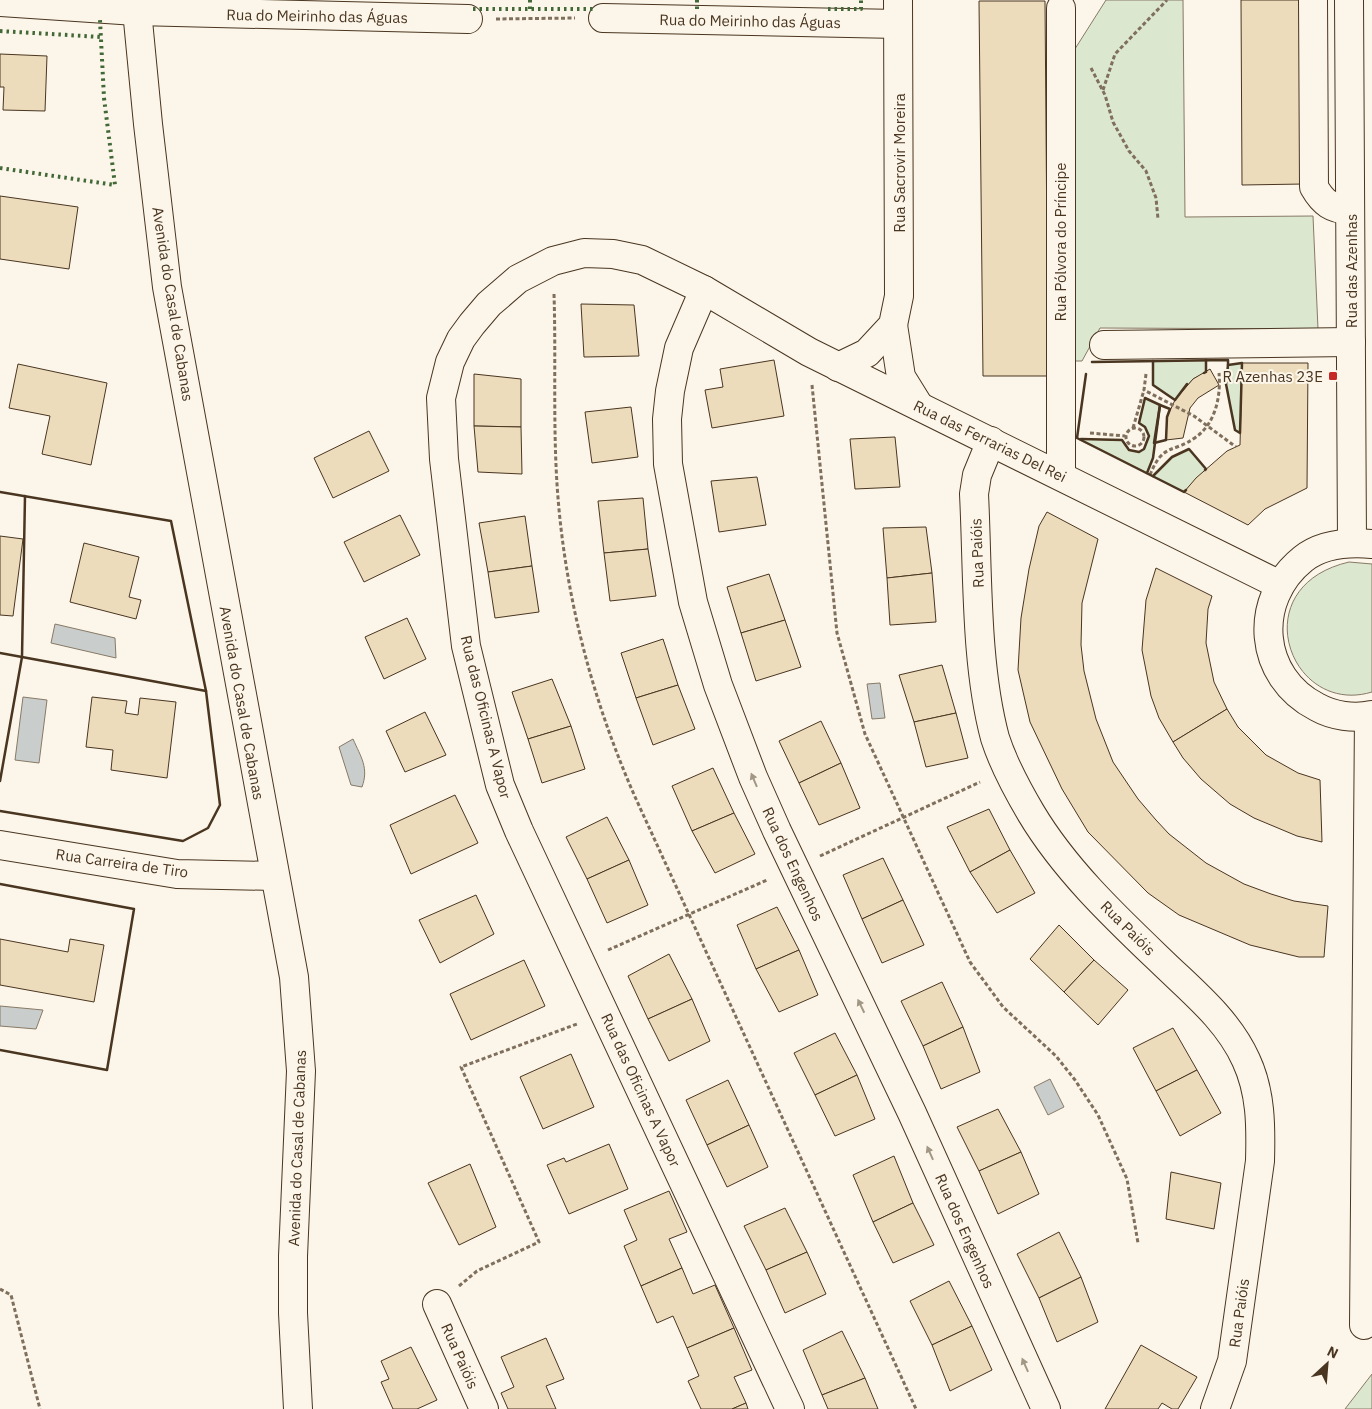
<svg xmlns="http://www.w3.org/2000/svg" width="1372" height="1409" font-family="'IBM Plex Sans',sans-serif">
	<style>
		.green { fill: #dce7d0; stroke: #887966 }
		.water { fill: #c9cecd; stroke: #887966 }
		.building { fill: #ecdcbc; stroke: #4a3520 }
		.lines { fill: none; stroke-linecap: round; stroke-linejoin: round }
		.minor-casing { stroke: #4a3520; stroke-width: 30 }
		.path { stroke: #7f6f5c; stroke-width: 3; stroke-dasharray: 4 2.5; stroke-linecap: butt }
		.minor { stroke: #fbf6e9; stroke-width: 28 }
		.hedge { stroke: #436837; stroke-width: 4; stroke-dasharray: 2.5 4; stroke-linecap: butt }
		.wall { stroke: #4a3520; stroke-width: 2.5 }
		.oneway { fill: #a29684 }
		.poi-dot { fill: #c62828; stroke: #fbf6e9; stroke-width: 2 }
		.labels { text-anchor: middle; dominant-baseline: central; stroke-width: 4; stroke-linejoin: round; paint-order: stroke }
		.street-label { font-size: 15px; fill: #4a3520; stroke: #fbf6e9 }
		.poi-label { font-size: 15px; fill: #4a3520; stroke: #fbf6e9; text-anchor: end }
	</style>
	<rect width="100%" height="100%" fill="#fbf6e9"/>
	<!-- green -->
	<g class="green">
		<path d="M1106 0H1183L1185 217 1313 216 1318 329 1100 328 1082 361H1072L1073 52Z"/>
		<path d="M1206 360V372L1193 379 1175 400 1153 385V361Z"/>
		<path d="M1242 363 1240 433 1235 430 1226 384 1228 365Z"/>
		<path d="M1145 398 1160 405 1153 458 1147 473 1078 439 1122 440 1129 450 1139 452 1144 449 1149 436 1145 427 1139 423Z"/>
		<path d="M1189 449 1206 469 1184 492 1153 476 1172 457Z"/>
		<path d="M1349 562 1372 564V692C1290 717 1242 587 1349 562Z"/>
		<path d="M1372 1374V1409H1345Z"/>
	</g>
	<!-- water -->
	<g class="water">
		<path d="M55 624 115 638 116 658 51 643Z"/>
		<path d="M880 683 885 718 872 719 867 684Z"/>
		<path d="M23 697 47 700 39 763 15 760Z"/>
		<path d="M353 739C361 757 369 768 362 787L351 785 339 747Z"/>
		<path d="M0 1006 43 1010 36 1029 0 1026Z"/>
		<path d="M1050 1079 1064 1107 1048 1115 1034 1087Z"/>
	</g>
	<!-- building -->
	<g class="building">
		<path d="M1241 0H1303L1304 184 1242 185Z"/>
		<path d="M979 1H1045L1048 376H983Z"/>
		<path d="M0 54 47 56 45 111 3 110 4 87H0Z"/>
		<path d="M0 196 78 207 69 269 0 259Z"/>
		<path d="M581 304 634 305 639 356 584 357Z"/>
		<path d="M774 360 784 416 712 428 705 390 723 387 720 369Z"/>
		<path d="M1242 363H1308L1307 488 1265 509 1248 525 1184 492 1196 478 1227 451 1240 445Z"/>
		<path d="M18 364 107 383 91 465 42 454 50 416 9 408Z"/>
		<path d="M1210 369 1219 385 1198 398 1190 408 1183 438 1166 440 1167 417 1175 400 1193 379Z"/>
		<path d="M474 374 521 379V427L474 426Z"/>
		<path d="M631 407 638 457 592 463 585 412Z"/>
		<path d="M474 426 521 427 522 474 478 472Z"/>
		<path d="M369 431 389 471 333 498 314 458Z"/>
		<path d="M895 437 900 487 855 489 850 439Z"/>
		<path d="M757 477 766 525 719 532 711 481Z"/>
		<path d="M643 498 648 549 604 553 598 501Z"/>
		<path d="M1047 512 1098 539 1082 603 1081 645 1084 671 1096 719 1113 762 1138 799 1156 820 1169 834 1206 863 1244 884 1271 894 1294 901 1328 906 1324 957H1299L1250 945 1179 915 1148 893 1088 832 1062 789 1030 722 1018 670 1021 618 1029 569 1039 526Z"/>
		<path d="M400 515 420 555 364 582 344 542Z"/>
		<path d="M525 516 532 566 488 572 479 523Z"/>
		<path d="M926 527 932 573 887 578 883 528Z"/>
		<path d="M0 536 23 539 13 616 0 615Z"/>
		<path d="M84 543 139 557 129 597 141 600 136 619 70 602Z"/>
		<path d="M648 549 656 596 610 601 604 553Z"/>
		<path d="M532 566 539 612 495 618 488 572Z"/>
		<path d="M1156 568 1212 596 1208 609 1206 643 1214 682 1227 709 1173 742 1159 718 1151 696 1142 650 1146 600Z"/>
		<path d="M932 573 936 622 890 625 887 578Z"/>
		<path d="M769 574 785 620 741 633 727 587Z"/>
		<path d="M407 618 426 659 384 679 365 637Z"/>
		<path d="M785 620 801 667 756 681 741 633Z"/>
		<path d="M663 639 678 685 636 698 621 653Z"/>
		<path d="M942 665 956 713 914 722 899 675Z"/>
		<path d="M552 679 571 726 528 739 512 692Z"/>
		<path d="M678 685 695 729 653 745 636 698Z"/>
		<path d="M92 697 127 701 125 713 138 715 140 698 176 702 167 778 111 770 113 750 86 747Z"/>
		<path d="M1227 709 1238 727 1266 755 1298 773 1320 780 1322 842 1297 836 1254 818 1230 804 1201 779 1183 758 1173 742Z"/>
		<path d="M425 712 446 755 405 772 386 731Z"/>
		<path d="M956 713 968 758 926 767 914 722Z"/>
		<path d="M821 721 841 763 799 783 779 741Z"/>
		<path d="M571 726 585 769 542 783 528 739Z"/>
		<path d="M841 763 860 808 819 825 799 783Z"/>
		<path d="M713 768 734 813 692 831 672 786Z"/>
		<path d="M455 795 478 843 411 874 390 825Z"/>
		<path d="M989 809 1010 850 970 872 947 827Z"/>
		<path d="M734 813 755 854 715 873 692 831Z"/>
		<path d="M607 817 629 860 587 879 566 837Z"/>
		<path d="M1010 850 1035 893 997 913 970 872Z"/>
		<path d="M883 858 903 900 862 919 843 875Z"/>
		<path d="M629 860 648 905 607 923 587 879Z"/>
		<path d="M476 895 494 934 440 963 419 920Z"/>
		<path d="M903 900 924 945 882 963 862 919Z"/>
		<path d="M777 907 799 950 756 969 737 925Z"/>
		<path d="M1059 925 1094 960 1064 992 1030 959Z"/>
		<path d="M0 939 68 952 70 939 104 945 94 1002 0 985Z"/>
		<path d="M799 950 818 995 779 1012 756 969Z"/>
		<path d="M669 954 692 999 648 1019 628 976Z"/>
		<path d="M524 960 545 1006 471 1040 450 994Z"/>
		<path d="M1094 960 1128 990 1098 1025 1064 992Z"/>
		<path d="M942 982 963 1027 923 1046 901 1001Z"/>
		<path d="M692 999 710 1041 669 1061 648 1019Z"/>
		<path d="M963 1027 980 1072 941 1089 923 1046Z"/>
		<path d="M1173 1028 1197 1070 1156 1091 1133 1048Z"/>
		<path d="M835 1033 857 1075 815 1095 794 1053Z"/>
		<path d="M571 1054 594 1107 543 1129 520 1077Z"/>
		<path d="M1197 1070 1221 1113 1180 1136 1156 1091Z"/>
		<path d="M857 1075 875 1119 835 1136 815 1095Z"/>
		<path d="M728 1080 749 1125 707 1145 686 1100Z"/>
		<path d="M998 1109 1021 1152 979 1171 957 1127Z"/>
		<path d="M749 1125 768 1167 727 1187 707 1145Z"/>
		<path d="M609 1144 628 1189 569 1214 547 1165 564 1158 566 1162Z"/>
		<path d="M1021 1152 1039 1194 998 1214 979 1171Z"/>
		<path d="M894 1156 913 1203 873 1222 853 1175Z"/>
		<path d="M470 1164 496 1227 459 1245 428 1183Z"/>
		<path d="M1171 1172 1221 1183 1214 1229 1166 1219Z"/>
		<path d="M669 1191 687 1232 669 1239 682 1268 641 1286 624 1246 637 1240 624 1210Z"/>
		<path d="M913 1203 934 1245 893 1263 873 1222Z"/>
		<path d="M785 1208 807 1252 766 1270 744 1226Z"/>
		<path d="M1059 1232 1081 1277 1039 1298 1017 1254Z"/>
		<path d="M807 1252 826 1294 785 1313 766 1270Z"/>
		<path d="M682 1268 693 1294 715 1285 734 1328 687 1348 673 1316 657 1323 641 1286Z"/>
		<path d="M1081 1277 1098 1322 1057 1342 1039 1298Z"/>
		<path d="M949 1281 972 1326 932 1345 910 1301Z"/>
		<path d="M972 1326 992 1370 950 1391 932 1345Z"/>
		<path d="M734 1328 752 1370 734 1377 746 1403 732 1409H701L688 1381 699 1376 687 1348Z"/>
		<path d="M842 1331 865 1378 822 1395 803 1350Z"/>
		<path d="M546 1338 564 1379 546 1386 556 1409H508L501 1393 514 1387 501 1357Z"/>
		<path d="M1141 1345 1197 1377 1178 1409H1172L1162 1403 1158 1409H1105Z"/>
		<path d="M411 1347 437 1400 417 1409H393L381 1382 389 1379 381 1361Z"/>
		<path d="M865 1378 878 1409H828L822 1395Z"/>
		<path d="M746 1403 748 1409H732Z"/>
	</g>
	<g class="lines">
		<defs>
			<g id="minor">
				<path d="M136 0 148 124 167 287 294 977 301 1071 293 1256V1313L298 1409"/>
				<path d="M1313 0 1314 187C1323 203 1332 209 1350 210"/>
				<path d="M1349 0 1352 542"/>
				<path d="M0 2 136 11 468 19"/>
				<path d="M603 18 898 24"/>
				<path d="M704 290 679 348 670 391 667 419 668 464 693 602 718 685 753 777 777 831 912 1113 1046 1409"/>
				<path d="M893 325 901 377 919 406"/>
				<path d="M1104 345 1351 342"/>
				<path d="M838 367 867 353 893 325 899 296 898 0"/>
				<path d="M991 441 977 475 974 494C978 572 975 663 995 738 1003 763 1018 791 1031 813 1065 870 1115 917 1162 962 1193 992 1228 1020 1246 1060 1261 1092 1261 1126 1260 1161L1232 1361 1215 1409"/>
				<path d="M1061 476V8"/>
				<path d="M1372 544C1349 542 1322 544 1303 559 1252 600 1258 677 1317 707 1333 716 1354 719 1372 715"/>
				<path d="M0 845 177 874 274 876"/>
				<path d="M437 1304 484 1409"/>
				<path d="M1364 1325 1369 716"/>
				<path d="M790 1409 519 831 500 785 466 646 444 459 441 398 450 362 461 339 472 324 489 304 518 279 553 261 584 253 613 254 642 260 704 290 809 352 1280 585"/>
			</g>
		</defs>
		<!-- minor casing -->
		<use href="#minor" class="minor-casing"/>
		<!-- path -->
		<g class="path">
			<path d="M496 19 575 18"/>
			<path d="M1091 68 1105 95 1113 122 1129 151 1146 171 1156 198 1158 219"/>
			<path d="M1103 90 1115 54 1167 0"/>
			<path d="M554 294C556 357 553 421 557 484 564 593 592 700 636 799L916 1409"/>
			<path d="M1146 374 1144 390 1194 416 1236 447"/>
			<path d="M812 385 837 633 865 734 970 962 1003 1007 1056 1056 1075 1080 1098 1115 1127 1179 1138 1243"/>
			<circle cx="1135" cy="437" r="9"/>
			<path d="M1133 428 1144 390"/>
			<path d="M1090 433 1125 436"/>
			<path d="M1150 475C1163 442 1173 454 1196 437 1216 423 1221 395 1219 373"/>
			<path d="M820 856 980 782"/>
			<path d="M608 950 767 880"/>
			<path d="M459 1286 477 1271 539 1242 461 1067 577 1024"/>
			<path d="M0 1289 11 1295 40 1409"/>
		</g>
		<!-- minor -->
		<use href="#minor" class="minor"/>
		<!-- hedge -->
		<g class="hedge">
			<path d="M530 0V9"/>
			<path d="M473 9H596"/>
			<path d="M697 9V0"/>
			<path d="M828 9H861V0"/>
			<path d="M0 31 101 37"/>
			<path d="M0 168 115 185 104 98 100 20"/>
		</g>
		<!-- wall -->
		<g class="wall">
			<path d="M1153 361V385L1175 400 1187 384"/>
			<path d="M1092 362 1228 360V365"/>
			<path d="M1242 363 1240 433 1235 430 1226 384 1228 365Z"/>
			<path d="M1204 373 1206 372V360"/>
			<path d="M1086 374 1077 438 1184 492 1186 490"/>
			<path d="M1160 405 1170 409 1167 417 1166 440 1154 443Z"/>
			<path d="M1081 439 1122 440 1129 450 1139 452 1144 449 1149 436 1145 427 1139 423 1145 398 1160 405 1153 458 1147 473"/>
			<path d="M1153 476 1172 457 1189 449 1206 469 1205 470"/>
			<path d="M0 492 171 521 206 691 22 657 0 781"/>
			<path d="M0 653 22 657 25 496"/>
			<path d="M0 811 183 841 208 828 220 805 206 691"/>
			<path d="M0 884 134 909 107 1070 0 1050"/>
		</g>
	</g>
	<!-- one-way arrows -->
	<defs><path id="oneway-solid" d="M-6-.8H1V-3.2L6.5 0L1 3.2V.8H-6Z" transform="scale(1.25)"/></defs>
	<g class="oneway">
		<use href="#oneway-solid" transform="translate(754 780) rotate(-113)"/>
		<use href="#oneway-solid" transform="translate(861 1006) rotate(-116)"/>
		<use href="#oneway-solid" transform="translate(930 1153) rotate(-114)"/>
		<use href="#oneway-solid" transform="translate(1025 1365) rotate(-114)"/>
	</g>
	<!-- markers -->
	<rect class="poi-dot" x="1328" y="371" width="10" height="10" rx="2.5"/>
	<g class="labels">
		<!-- street labels -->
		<g class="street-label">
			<text transform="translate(317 16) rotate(1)">Rua do Meirinho das Águas</text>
			<text transform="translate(750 21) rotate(1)">Rua do Meirinho das Águas</text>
			<text transform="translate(899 163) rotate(-90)">Rua Sacrovir Moreira</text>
			<text transform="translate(1060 242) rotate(-90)">Rua Pólvora do Príncipe</text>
			<text transform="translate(1351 271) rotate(-90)">Rua das Azenhas</text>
			<text transform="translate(173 304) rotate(81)">Avenida do Casal de Cabanas</text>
			<text transform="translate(990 441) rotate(26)">Rua das Ferrarias Del Rei</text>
			<text transform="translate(977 553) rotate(-92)">Rua Paióis</text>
			<text transform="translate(242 703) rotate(80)">Avenida do Casal de Cabanas</text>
			<text transform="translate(486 717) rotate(76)">Rua das Oficinas A Vapor</text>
			<text transform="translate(122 863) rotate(8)">Rua Carreira de Tiro</text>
			<text transform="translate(793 864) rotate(65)">Rua dos Engenhos</text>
			<text transform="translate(1128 928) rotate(45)">Rua Paióis</text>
			<text transform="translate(641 1090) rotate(65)">Rua das Oficinas A Vapor</text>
			<text transform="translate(297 1148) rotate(-88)">Avenida do Casal de Cabanas</text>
			<text transform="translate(965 1231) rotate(66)">Rua dos Engenhos</text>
			<text transform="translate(1239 1313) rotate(-82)">Rua Paióis</text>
			<text transform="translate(460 1356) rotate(66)">Rua Paióis</text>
		</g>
		<!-- poi labels -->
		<g class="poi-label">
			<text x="1323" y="376">R Azenhas 23E</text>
		</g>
	</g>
	<!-- north arrow -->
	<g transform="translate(1327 1364) rotate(26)" stroke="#fbf6e9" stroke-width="4" paint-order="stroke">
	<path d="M0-4L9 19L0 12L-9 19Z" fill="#4a3520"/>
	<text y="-8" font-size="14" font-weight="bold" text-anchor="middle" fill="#4a3520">N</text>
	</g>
</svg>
